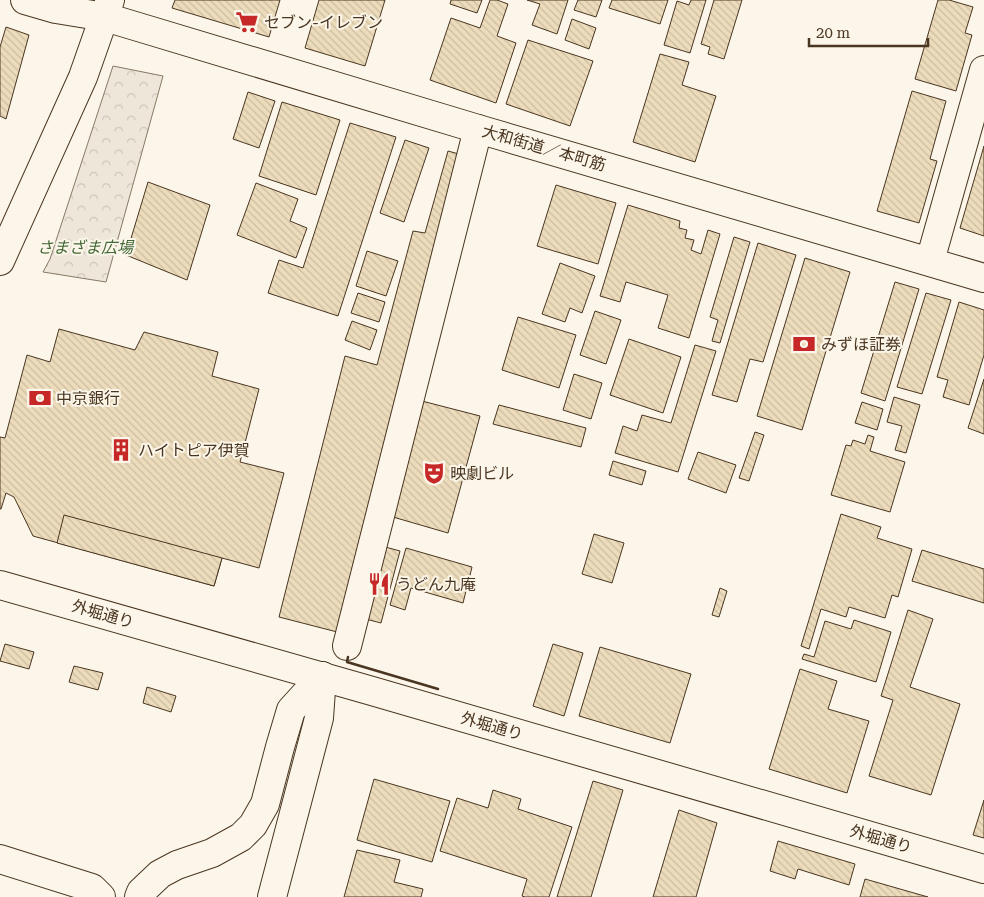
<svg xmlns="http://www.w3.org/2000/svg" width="984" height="897" font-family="'Roboto Serif','Noto Sans JP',serif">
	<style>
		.park { fill: url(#park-crowns); stroke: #887966 }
		.building { fill: url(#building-back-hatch); stroke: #4a3520 }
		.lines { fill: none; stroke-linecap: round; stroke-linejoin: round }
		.minor-casing { stroke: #4a3520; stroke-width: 30 }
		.major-casing { stroke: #4a3520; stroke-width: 30 }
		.minor { stroke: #fbf6e9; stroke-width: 28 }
		.major { stroke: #fbf6e9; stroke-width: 28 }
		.wall { stroke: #4a3520; stroke-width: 2.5 }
		.labels { text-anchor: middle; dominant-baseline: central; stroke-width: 4; stroke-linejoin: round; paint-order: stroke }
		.poi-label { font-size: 16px; fill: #4a3520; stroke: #fbf6e9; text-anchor: start }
		.street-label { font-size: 16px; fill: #4a3520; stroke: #fbf6e9 }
		.park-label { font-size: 16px; font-style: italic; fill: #436837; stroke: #fbf6e9 }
	</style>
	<defs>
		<pattern id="park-crowns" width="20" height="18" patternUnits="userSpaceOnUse" patternTransform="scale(1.25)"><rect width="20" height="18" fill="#ede6d9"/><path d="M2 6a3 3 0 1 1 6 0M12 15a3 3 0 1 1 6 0" fill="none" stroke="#cdc6ba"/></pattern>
		<pattern id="building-back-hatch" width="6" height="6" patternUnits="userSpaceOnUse" patternTransform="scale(1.25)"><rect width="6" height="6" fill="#ecdcbc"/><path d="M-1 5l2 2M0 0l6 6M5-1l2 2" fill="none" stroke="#ccbda1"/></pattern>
	</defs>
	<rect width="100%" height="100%" fill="#fbf6e9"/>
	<!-- park -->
	<path class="park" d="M113 66 163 76 106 282 43 272 50 259Z"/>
	<!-- building -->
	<g class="building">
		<path d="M175 0H280L269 37 172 8Z"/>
		<path d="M319 0H385L365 66 305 48Z"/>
		<path d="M451 0H482L477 13 450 4Z"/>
		<path d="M490 0H497L508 4 497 36 516 43 496 103 430 80 451 18 480 28Z"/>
		<path d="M527 0H568L557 34 532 25 540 4Z"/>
		<path d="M578 0H602L596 17 574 10Z"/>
		<path d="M612 0H668L660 24 609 8Z"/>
		<path d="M691 0H706L690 53 664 45 677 1 689 5Z"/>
		<path d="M714 0H742L724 59 708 54 710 47 701 44Z"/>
		<path d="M938 0H949L973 7 965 33 972 35 956 91 915 79Z"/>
		<path d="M572 19 596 28 589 49 565 40Z"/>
		<path d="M6 27 29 35 6 119 0 116V47Z"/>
		<path d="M528 40 593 61 570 126 506 104Z"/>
		<path d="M660 54 689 62 682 85 716 96 695 162 633 142Z"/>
		<path d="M912 91 946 101 930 159 937 161 919 223 877 211Z"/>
		<path d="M248 92 275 101 259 148 233 139Z"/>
		<path d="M282 102 340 120 316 195 259 176Z"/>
		<path d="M350 123 396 137 338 316 268 293 279 260 303 268Z"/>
		<path d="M405 140 429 148 404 222 380 213Z"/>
		<path d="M984 146V236L960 228Z"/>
		<path d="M448 151 466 156 345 634 279 617 345 356 377 365 413 231 425 233Z"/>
		<path d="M148 182 210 205 187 280 126 255Z"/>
		<path d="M256 183 298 199 290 221 307 228 296 258 237 235Z"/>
		<path d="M556 185 616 203 598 264 537 246Z"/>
		<path d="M628 205 680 221 679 228 687 230 685 238 694 240 691 250 701 254 708 230 720 234 689 338 658 328 668 295 626 282 620 302 600 296Z"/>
		<path d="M734 237 750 242 720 343 712 341 718 320 710 317Z"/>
		<path d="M758 243 796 255 763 362 750 359 737 402 712 395Z"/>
		<path d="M367 251 398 261 386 296 356 286Z"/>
		<path d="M805 258 850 272 802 430 757 416Z"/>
		<path d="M560 263 595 276 582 313 570 308 565 322 542 314Z"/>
		<path d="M895 282 919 289 885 401 861 393Z"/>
		<path d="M358 293 385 302 379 322 351 313Z"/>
		<path d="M926 293 951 300 922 394 897 387Z"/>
		<path d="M959 302 984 310V355L969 405 943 397 948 380 937 377Z"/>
		<path d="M595 311 621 320 606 364 580 355Z"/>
		<path d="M518 317 576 335 559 388 502 370Z"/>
		<path d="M352 321 377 330 370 350 345 340Z"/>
		<path d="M59 329 135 350 144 332 218 352 212 376 259 389 240 462 284 473 259 568 222 558 214 586 33 536 14 497 6 493 1 509H0V437L5 438 27 355 50 362Z"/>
		<path d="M629 339 681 357 663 413 610 395Z"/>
		<path d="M695 345 716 351 678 472 615 453 623 426 637 431 642 415 671 423Z"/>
		<path d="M574 374 602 383 591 419 563 410Z"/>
		<path d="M984 379V434L968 428Z"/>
		<path d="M894 397 920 405 906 453 895 450 902 426 887 422Z"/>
		<path d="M418 400 480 416 448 533 393 517 417 427 411 426Z"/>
		<path d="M862 402 883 409 877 430 855 423Z"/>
		<path d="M499 405 586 428 581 447 493 424Z"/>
		<path d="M755 432 764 435 749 481 739 478Z"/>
		<path d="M868 435 874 437 870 451 905 462 890 512 831 495 846 445 851 446 853 440 865 444Z"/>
		<path d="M698 452 736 465 726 493 688 479Z"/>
		<path d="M613 461 646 471 642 485 609 475Z"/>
		<path d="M841 514 881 527 877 538 912 549 898 597 892 595 885 618 849 607 846 617 821 609 809 649 801 646Z"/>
		<path d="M64 515 222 558 214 586 57 543Z"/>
		<path d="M594 534 624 543 612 583 582 574Z"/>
		<path d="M378 545 400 551 381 623 358 617Z"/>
		<path d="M406 548 472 567 463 603 411 588 405 610 390 605Z"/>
		<path d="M922 550 984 569V603L912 581Z"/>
		<path d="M720 588 727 591 719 617 712 615Z"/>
		<path d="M908 610 933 619 910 687 960 704 931 795 869 776 893 700 881 696Z"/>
		<path d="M854 620 891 632 876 682 802 659 804 654 814 657 825 621 851 629Z"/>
		<path d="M5 644 34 652 29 669 0 661Z"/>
		<path d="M553 644 583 653 564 716 533 706Z"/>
		<path d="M600 647 691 674 670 743 579 716Z"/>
		<path d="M74 666 103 673 98 690 69 682Z"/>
		<path d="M800 669 837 681 828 709 869 721 847 793 769 769Z"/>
		<path d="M147 687 176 696 171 712 143 703Z"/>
		<path d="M374 779 450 801 432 862 357 840Z"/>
		<path d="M593 781 623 790 591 897H557Z"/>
		<path d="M493 790 521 799 518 809 572 827 549 897H525L522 896 527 879 440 851 457 798 488 808Z"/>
		<path d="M984 800V838L973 835Z"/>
		<path d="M679 810 717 823 696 897H653Z"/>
		<path d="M778 841 855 864 849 885 798 869 795 879 770 871Z"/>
		<path d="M357 850 400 860 394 882 423 889 421 897H344Z"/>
		<path d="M865 879 928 897H860Z"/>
	</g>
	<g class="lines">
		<defs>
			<g id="minor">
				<path d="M25 0 56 9 105 17 478 129 984 278"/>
				<path d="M930 261 984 70"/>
				<path d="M0 585 372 691 984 869"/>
				<path d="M347 646 478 129"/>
				<path d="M0 859 92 888 101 897"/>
				<path d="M139 897 141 892 160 874 177 865 212 853 241 837 253 825 265 804 280 747 291 710 322 676"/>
				<path d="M272 897 319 718 322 676"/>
			</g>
			<path id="major" d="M0 261 83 77 110 0"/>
		</defs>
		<!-- minor casing -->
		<use href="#minor" class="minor-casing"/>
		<!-- major casing -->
		<use href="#major" class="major-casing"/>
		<!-- minor -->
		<use href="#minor" class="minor"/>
		<!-- major -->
		<use href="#major" class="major"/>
		<!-- wall -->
		<path class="wall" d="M348 657 347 662 438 689"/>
	</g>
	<!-- icons -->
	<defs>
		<symbol id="supermarket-bare" viewBox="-9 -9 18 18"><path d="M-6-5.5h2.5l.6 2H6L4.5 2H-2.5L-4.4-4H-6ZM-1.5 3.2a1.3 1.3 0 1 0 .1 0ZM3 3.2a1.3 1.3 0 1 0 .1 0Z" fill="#c62828" stroke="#fbf6e9" stroke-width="2.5" paint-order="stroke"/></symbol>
		<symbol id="bank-bare" viewBox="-9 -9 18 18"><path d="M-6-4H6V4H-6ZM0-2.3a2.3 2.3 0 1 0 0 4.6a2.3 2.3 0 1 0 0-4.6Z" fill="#c62828" stroke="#fbf6e9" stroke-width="2.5" paint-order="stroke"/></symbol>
		<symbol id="building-bare" viewBox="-9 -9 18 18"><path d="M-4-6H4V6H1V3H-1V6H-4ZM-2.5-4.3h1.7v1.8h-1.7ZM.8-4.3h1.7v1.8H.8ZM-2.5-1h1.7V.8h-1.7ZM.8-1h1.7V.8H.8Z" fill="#c62828" stroke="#fbf6e9" stroke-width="2.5" paint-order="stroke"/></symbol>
		<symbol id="theatre-bare" viewBox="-9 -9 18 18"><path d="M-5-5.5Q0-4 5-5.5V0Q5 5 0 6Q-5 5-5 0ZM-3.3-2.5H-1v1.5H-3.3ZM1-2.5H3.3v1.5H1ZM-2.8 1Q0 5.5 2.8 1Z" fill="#c62828" stroke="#fbf6e9" stroke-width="2.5" paint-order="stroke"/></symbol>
		<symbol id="restaurant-bare" viewBox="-9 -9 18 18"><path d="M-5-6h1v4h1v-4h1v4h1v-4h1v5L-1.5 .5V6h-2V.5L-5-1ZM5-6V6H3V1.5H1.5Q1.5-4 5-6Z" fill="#c62828" stroke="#fbf6e9" stroke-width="2.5" paint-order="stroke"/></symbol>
	</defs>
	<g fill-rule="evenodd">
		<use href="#supermarket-bare" x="231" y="6" width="32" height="32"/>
		<use href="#bank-bare" x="788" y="328" width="32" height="32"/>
		<use href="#bank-bare" x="24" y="382" width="32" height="32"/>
		<use href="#building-bare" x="105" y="434" width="32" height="32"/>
		<use href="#theatre-bare" x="418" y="457" width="32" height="32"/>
		<use href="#restaurant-bare" x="363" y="568" width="32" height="32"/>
	</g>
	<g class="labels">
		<!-- poi labels -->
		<g class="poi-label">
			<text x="264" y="22">セブン-イレブン</text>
			<text x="821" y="344">みずほ証券</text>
			<text x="56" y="398">中京銀行</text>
			<text x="138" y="450">ハイトピア伊賀</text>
			<text x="450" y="473">映劇ビル</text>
			<text x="396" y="584">うどん九庵</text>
		</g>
		<!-- street labels -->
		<g class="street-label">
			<text transform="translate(544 148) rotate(16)">大和街道／本町筋</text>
			<text transform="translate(103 614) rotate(16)">外堀通り</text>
			<text transform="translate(492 726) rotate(16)">外堀通り</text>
			<text transform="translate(881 839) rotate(16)">外堀通り</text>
		</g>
		<!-- park labels -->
		<g class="park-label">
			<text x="85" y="247">さまざま広場</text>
		</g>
	</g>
	<!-- scale -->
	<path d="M809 38v8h119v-8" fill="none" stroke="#4a3520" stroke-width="2.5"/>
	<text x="816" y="38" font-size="15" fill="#4a3520" stroke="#fbf6e9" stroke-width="4" paint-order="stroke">20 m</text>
</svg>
